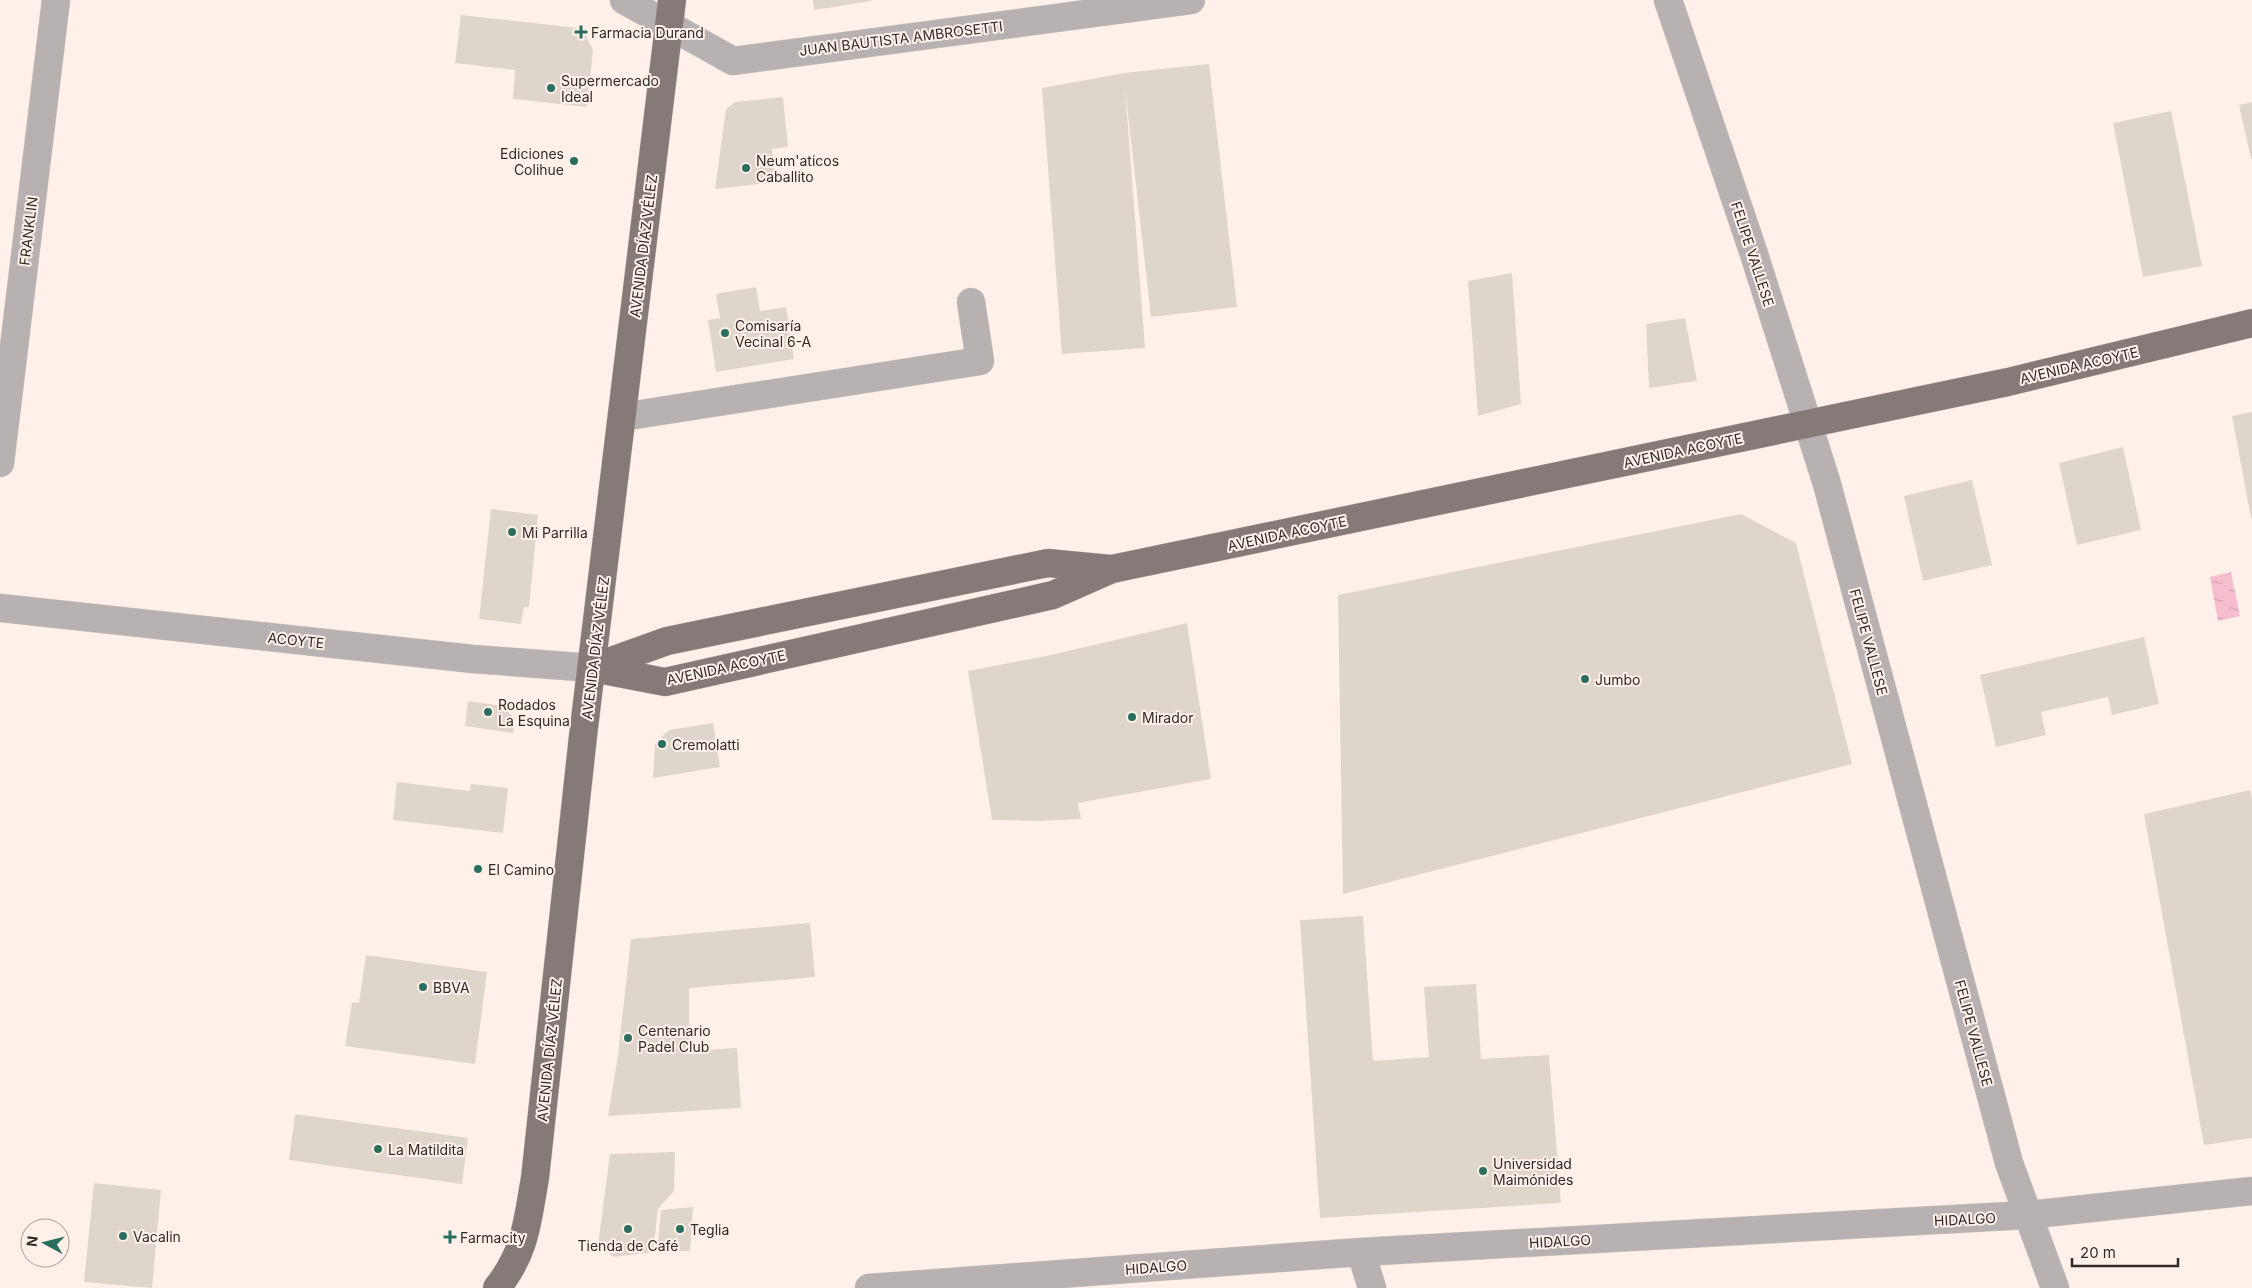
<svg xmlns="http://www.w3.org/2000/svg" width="2252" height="1288" font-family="Inter,sans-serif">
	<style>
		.water { fill: url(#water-ripples) }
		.building { fill: #dfd6cb }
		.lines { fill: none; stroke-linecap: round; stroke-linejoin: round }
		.minor-casing { stroke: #dacdc7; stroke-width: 29 }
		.major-casing { stroke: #dacdc7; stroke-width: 29 }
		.minor { stroke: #b8b1b1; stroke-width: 28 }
		.major { stroke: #867a78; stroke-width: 28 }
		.poi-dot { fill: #2c6e5e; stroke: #fff1ea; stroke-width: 2 }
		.labels { text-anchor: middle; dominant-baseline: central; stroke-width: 4; stroke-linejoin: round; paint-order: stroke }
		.poi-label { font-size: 14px; fill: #302b28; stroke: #fff1ea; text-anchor: start }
		.street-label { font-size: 14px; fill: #302b28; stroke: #fff1ea }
	</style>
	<defs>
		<pattern id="water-ripples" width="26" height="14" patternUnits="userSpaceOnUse" patternTransform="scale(1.25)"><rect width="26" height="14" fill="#f5bdce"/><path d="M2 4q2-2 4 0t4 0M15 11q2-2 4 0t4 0" fill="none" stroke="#d2a3b1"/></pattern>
	</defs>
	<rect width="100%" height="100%" fill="#fff1ea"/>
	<!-- water -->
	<path class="water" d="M2231 572 2240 616 2218 621 2210 577Z"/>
	<!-- building -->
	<g class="building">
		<path d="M813 0H870L871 1 814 10Z"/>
		<path d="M461 15 579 28 584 32 593 50 587 107 513 99 515 70 455 63Z"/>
		<path d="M1209 64 1237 307 1151 317 1125 88 1145 348 1062 354 1042 88 1124 73Z"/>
		<path d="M783 97 788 147 772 149 776 182 715 189 726 109 735 102Z"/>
		<path d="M2252 102V159H2251L2239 105Z"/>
		<path d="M2171 111 2202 266 2143 277 2113 123Z"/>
		<path d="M1512 273 1521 404 1478 416 1468 281Z"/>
		<path d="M756 287 760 311 786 307 794 359 716 372 708 320 720 318 716 294Z"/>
		<path d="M1685 318 1697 381 1649 388 1646 324Z"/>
		<path d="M2252 412V517L2251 518 2232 416Z"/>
		<path d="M2123 447 2141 530 2077 545 2059 463Z"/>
		<path d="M1972 480 1992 565 1923 581 1904 496Z"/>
		<path d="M491 509 538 515 529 607H524L521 624 479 619Z"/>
		<path d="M1741 514 1796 543 1852 764 1343 894 1338 595Z"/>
		<path d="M1187 623 1211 779 1078 803 1081 819 1036 821 992 820 968 671 1051 655Z"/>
		<path d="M2144 637 2159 704 2112 715 2108 697 2041 712 2046 735 1996 747 1980 675Z"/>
		<path d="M468 701 503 706 515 719 513 733 465 726Z"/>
		<path d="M713 723 720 767 653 778 655 744 669 730Z"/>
		<path d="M397 782 470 791 471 784 508 788 503 833 393 820Z"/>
		<path d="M2250 790 2252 799V1138L2204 1145 2144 814Z"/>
		<path d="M1363 916 1373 1061 1429 1057 1424 987 1476 984 1481 1059 1549 1055 1561 1203 1320 1218 1300 920Z"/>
		<path d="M810 923 815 977 689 988V1051L737 1048 741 1108 608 1116 618 1055 631 939Z"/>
		<path d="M366 955 487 972 475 1064 345 1046 352 1002 359 1003Z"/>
		<path d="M295 1114 468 1138 462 1184 289 1160Z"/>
		<path d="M675 1152 674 1191 658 1209 653 1252 614 1257 598 1245 610 1154Z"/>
		<path d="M94 1183 161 1190 152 1288 84 1282Z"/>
		<path d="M693 1207 690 1251H657L661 1210Z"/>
	</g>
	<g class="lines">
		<defs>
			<g id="minor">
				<path d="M624 0 733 61 1191 0"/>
				<path d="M1668 0 1753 251 1827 484 2009 1163 2055 1288"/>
				<path d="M622 417 980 361 971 302"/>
				<path d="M0 463 56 0"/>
				<path d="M0 608 473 659 592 668"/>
				<path d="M1361 1252 1372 1288"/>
				<path d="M869 1288 1361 1252 2027 1215 2252 1191"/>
			</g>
			<g id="major">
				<path d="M592 668 665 682 1053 595 1112 569 2008 382 2252 323"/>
				<path d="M592 668 667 641 1048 563 1111 569"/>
				<path d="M497 1288C526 1251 527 1223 535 1178L583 736 672 0"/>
			</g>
		</defs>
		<!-- minor casing -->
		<use href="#minor" class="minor-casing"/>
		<!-- major casing -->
		<use href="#major" class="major-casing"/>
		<!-- minor -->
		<use href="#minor" class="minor"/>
		<!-- major -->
		<use href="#major" class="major"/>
	</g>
	<!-- markers -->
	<g class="poi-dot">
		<path d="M578.5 24.5h5v5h5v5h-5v5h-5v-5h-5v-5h5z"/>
		<circle cx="551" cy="88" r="5"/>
		<circle cx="574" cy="161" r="5"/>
		<circle cx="746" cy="168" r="5"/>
		<circle cx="725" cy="333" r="5"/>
		<circle cx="512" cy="532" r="5"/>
		<circle cx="1585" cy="679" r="5"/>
		<circle cx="488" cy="712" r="5"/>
		<circle cx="1132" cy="717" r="5"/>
		<circle cx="662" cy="744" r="5"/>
		<circle cx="478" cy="869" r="5"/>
		<circle cx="423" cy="987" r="5"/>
		<circle cx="628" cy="1038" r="5"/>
		<circle cx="378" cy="1149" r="5"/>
		<circle cx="1483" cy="1171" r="5"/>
		<circle cx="628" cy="1229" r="5"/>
		<circle cx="680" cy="1229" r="5"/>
		<circle cx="123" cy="1236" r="5"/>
		<path d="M447.5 1229.5h5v5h5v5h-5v5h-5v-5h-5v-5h5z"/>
	</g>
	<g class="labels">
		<!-- poi labels -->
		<g class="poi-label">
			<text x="591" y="32">Farmacia Durand</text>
			<text x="561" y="80">Supermercado<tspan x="561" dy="16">Ideal</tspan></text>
			<text x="564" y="153" text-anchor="end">Ediciones<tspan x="564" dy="16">Colihue</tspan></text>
			<text x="756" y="160">Neum'aticos<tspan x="756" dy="16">Caballito</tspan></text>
			<text x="735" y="325">Comisaría<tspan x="735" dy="16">Vecinal 6-A</tspan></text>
			<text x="522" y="532">Mi Parrilla</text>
			<text x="1595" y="679">Jumbo</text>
			<text x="498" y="704">Rodados<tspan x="498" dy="16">La Esquina</tspan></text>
			<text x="1142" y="717">Mirador</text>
			<text x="672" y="744">Cremolatti</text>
			<text x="488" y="869">El Camino</text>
			<text x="433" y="987">BBVA</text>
			<text x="638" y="1030">Centenario<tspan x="638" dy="16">Padel Club</tspan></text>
			<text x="388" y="1149">La Matildita</text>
			<text x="1493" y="1163">Universidad<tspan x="1493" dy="16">Maimónides</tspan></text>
			<text x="690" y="1229">Teglia</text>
			<text x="133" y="1236">Vacalin</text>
			<text x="460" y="1237">Farmacity</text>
			<text x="628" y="1245" text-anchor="middle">Tienda de Café</text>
		</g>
		<!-- street labels -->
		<g class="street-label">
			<text transform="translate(901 38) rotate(-7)">JUAN BAUTISTA AMBROSETTI</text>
			<text transform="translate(28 231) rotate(-83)">FRANKLIN</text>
			<text transform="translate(643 246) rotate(-83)">AVENIDA DÍAZ VÉLEZ</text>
			<text transform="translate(1753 254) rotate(72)">FELIPE VALLESE</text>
			<text transform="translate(2079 365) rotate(-13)">AVENIDA ACOYTE</text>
			<text transform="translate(1683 450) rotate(-12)">AVENIDA ACOYTE</text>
			<text transform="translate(1287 533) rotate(-12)">AVENIDA ACOYTE</text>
			<text transform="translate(296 640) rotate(6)">ACOYTE</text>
			<text transform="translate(1869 642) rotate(75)">FELIPE VALLESE</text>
			<text transform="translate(595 648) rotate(-83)">AVENIDA DÍAZ VÉLEZ</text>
			<text transform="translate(726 667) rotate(-12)">AVENIDA ACOYTE</text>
			<text transform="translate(1974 1033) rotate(75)">FELIPE VALLESE</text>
			<text transform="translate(549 1050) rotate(-84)">AVENIDA DÍAZ VÉLEZ</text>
			<text transform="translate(1965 1219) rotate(-3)">HIDALGO</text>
			<text transform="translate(1560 1241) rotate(-3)">HIDALGO</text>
			<text transform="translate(1156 1267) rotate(-4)">HIDALGO</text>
		</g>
	</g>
	<!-- north arrow -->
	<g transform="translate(45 1243) rotate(277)"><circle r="24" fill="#fff1ea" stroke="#aca29c"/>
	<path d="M0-4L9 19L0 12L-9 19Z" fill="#2c6e5e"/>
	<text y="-8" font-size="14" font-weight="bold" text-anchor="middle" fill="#302b28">N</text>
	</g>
	<!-- scale -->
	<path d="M2072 1258v8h106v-8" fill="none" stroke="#302b28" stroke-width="2.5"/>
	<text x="2080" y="1258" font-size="15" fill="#302b28" stroke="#fff1ea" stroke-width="4" paint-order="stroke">20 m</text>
</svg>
